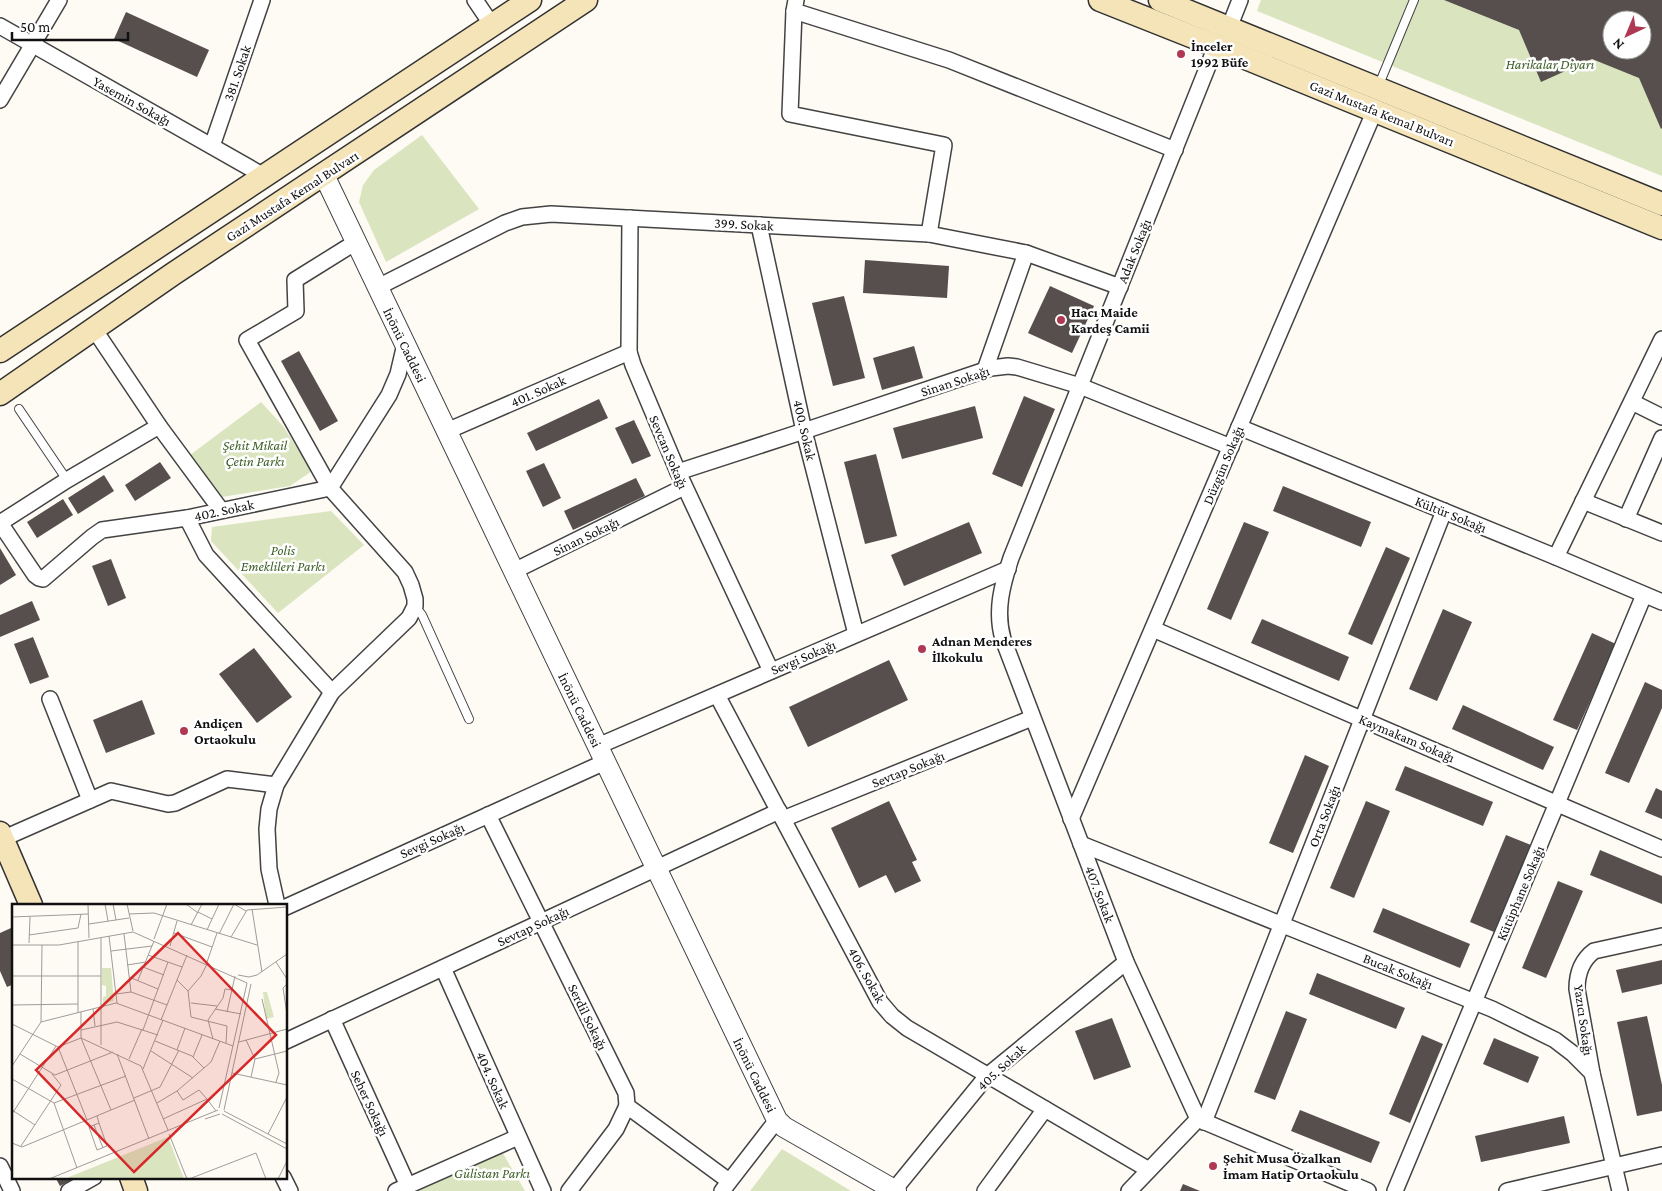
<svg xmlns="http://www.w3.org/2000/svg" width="1662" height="1191" font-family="'Crimson Pro',serif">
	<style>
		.green { fill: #dae5c0; fill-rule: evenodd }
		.building { fill: #574f4d; fill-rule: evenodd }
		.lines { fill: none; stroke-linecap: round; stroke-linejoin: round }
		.service-casing { stroke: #434343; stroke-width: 10 }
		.minor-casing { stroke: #434343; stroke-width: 18 }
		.tertiary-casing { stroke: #434343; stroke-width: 22 }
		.secondary-casing { stroke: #323232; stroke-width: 25 }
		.service { stroke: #fff; stroke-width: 8 }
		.minor { stroke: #fff; stroke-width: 15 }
		.tertiary { stroke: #fff; stroke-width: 20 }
		.secondary { stroke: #f5e4b7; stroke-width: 22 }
		.poi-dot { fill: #af3852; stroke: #fff; stroke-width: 2 }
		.labels { text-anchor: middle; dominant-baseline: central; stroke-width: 5; stroke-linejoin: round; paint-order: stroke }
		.poi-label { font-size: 14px; font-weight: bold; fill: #101010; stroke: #fff; text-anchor: start }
		.park-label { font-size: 14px; font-style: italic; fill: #3d6027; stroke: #fff }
		.street-label { font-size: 14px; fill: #101010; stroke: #fff }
		.inset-road { fill: none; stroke: #9f9c99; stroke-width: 1 }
		.view { fill: #d62828; fill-opacity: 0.15; stroke: #d62828; stroke-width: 2.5 }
		.inset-edge { fill: none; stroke: #101010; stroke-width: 2.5 }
	</style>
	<rect width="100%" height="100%" fill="#fefaf4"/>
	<!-- green -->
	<g class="green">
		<path d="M1261 0H1662V176L1257 11ZM1612 20H1642V50H1612Z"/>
		<path d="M422 135 479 209 386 262 359 202 363 185 374 170Z"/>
		<path d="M261 402 283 426 312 471 290 486 222 497 190 455Z"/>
		<path d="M331 511 364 545 278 613 211 541 212 527Z"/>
		<path d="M782 1149 851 1191H750Z"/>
		<path d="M501 1150 525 1191H412Z"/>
	</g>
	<!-- building -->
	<g class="building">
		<path d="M1444 0H1662V128L1661 129 1639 78 1592 59 1541 82 1519 30ZM1612 20H1642V50H1612Z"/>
		<path d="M126 12 209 50 197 77 114 39Z"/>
		<path d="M865 260 949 266 947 298 863 293Z"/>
		<path d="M1050 286 1094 306 1072 353 1028 333Z"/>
		<path d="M844 296 865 378 833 386 812 303Z"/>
		<path d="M914 346 923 378 882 390 873 358Z"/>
		<path d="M299 351 338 421 320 431 281 361Z"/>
		<path d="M1024 396 1055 409 1022 487 992 474Z"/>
		<path d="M599 399 608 418 536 451 527 433Z"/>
		<path d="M975 406 983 438 902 459 893 428Z"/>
		<path d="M634 420 651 456 632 464 615 428Z"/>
		<path d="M876 454 897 536 865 544 844 462Z"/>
		<path d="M160 462 171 478 135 501 125 485Z"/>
		<path d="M544 463 561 498 543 507 526 471Z"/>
		<path d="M104 475 114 491 78 514 68 498Z"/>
		<path d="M636 478 645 496 573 530 564 511Z"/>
		<path d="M1283 486 1371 522 1361 547 1273 511Z"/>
		<path d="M63 499 73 515 37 538 27 522Z"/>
		<path d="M969 522 982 553 904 586 891 555Z"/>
		<path d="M1244 522 1269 532 1231 620 1207 609Z"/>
		<path d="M1386 547 1410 558 1372 645 1348 634Z"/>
		<path d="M0 548 16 575 0 585Z"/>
		<path d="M111 559 126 598 108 606 92 566Z"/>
		<path d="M32 601 40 620 0 637V615Z"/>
		<path d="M1443 609 1472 622 1437 701 1409 689Z"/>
		<path d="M1262 619 1349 657 1339 681 1251 643Z"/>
		<path d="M1592 633 1616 644 1577 730 1553 720Z"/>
		<path d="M33 637 49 677 30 684 14 644Z"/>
		<path d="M254 648 292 697 257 723 219 674Z"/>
		<path d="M889 660 908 700 808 747 789 707Z"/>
		<path d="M1645 682 1662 690V708L1629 783 1605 773Z"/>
		<path d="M142 700 155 734 106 753 93 720Z"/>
		<path d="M1463 705 1554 747 1543 770 1452 729Z"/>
		<path d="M1305 755 1329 766 1293 853 1269 843Z"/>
		<path d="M1405 766 1493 802 1483 826 1395 790Z"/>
		<path d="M1656 788 1662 791V819L1645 812Z"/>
		<path d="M889 801 917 860 912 862 921 881 895 893 886 875 859 888 831 828Z"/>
		<path d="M1366 801 1390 811 1354 898 1330 888Z"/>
		<path d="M1506 835 1531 845 1494 932 1470 922Z"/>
		<path d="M1600 850 1662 876V904L1590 875Z"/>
		<path d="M1558 881 1583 891 1546 978 1522 968Z"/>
		<path d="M1383 908 1470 944 1460 968 1373 932Z"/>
		<path d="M11 928 14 936V984L7 987 0 971V933Z"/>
		<path d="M1662 960V984L1622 993 1616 970Z"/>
		<path d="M1317 973 1405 1008 1396 1029 1309 994Z"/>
		<path d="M1286 1011 1307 1019 1275 1100 1254 1092Z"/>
		<path d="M1647 1016 1662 1085V1111L1637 1116 1617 1022Z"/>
		<path d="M1112 1018 1131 1067 1094 1080 1075 1031Z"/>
		<path d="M1422 1035 1443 1044 1410 1123 1389 1114Z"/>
		<path d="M1494 1038 1539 1057 1528 1083 1483 1064Z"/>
		<path d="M1300 1110 1380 1142 1371 1163 1291 1131Z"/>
		<path d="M1564 1116 1570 1143 1481 1162 1475 1136Z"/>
		<path d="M55 1177H77L60 1186Z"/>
		<path d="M1183 1184 1200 1191H1180Z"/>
	</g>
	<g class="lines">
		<defs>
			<g id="service">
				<path d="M1378 87 1414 0"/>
				<path d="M19 409 67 480"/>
				<path d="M415 606 422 615 469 719"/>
			</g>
			<g id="minor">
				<path d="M475 0 492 25"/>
				<path d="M796 0 794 11 949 60 1175 150"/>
				<path d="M794 11 790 114 944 145 929 234"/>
				<path d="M0 26 264 176"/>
				<path d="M1229 28 1240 0"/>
				<path d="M0 100 59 0"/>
				<path d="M212 146 262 0"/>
				<path d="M630 218 629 352 633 365 678 472 771 671"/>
				<path d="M759 225 804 431 856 634"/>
				<path d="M378 287 505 223 522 217 551 214 929 234 1026 253 1120 287"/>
				<path d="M94 329 159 426 221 510"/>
				<path d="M985 370 1026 253"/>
				<path d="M1632 402 1662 417"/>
				<path d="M1239 427 1556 557 1662 602"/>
				<path d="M447 431 629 352"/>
				<path d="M678 472 804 431 991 368 1008 366 1017 367 1080 386 1231 447"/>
				<path d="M1583 501 1662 533"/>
				<path d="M187 518 206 555 332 692"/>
				<path d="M1626 519 1662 438"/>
				<path d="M0 523 35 575 39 578 43 579 92 537 102 530 187 518 330 488 389 395 398 374 405 344"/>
				<path d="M0 523 67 480 159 426"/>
				<path d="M1556 557 1662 339"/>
				<path d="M514 571 684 487"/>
				<path d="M1153 629 1662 849"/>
				<path d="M717 695 880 1002 892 1016 907 1028 1149 1170"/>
				<path d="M50 699 90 800"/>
				<path d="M598 746 1008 569"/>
				<path d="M488 815 626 1093 627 1106 729 1181"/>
				<path d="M783 819 1032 718"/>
				<path d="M1071 819 1375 110"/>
				<path d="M2 839 111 791 168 804 175 803 227 779 276 785"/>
				<path d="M1081 844 1492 1009 1555 1040 1572 1053 1592 1073 1620 1191"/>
				<path d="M277 905 269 869 267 829 269 809 276 785 332 692 409 618 415 606V599L411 585 405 572 330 488 247 340 296 311 295 280 356 242"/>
				<path d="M286 907 605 762"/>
				<path d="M443 968 543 1191"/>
				<path d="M332 1019 408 1186"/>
				<path d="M286 1041 779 811"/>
				<path d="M1592 1073 1577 989C1577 974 1582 960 1594 951L1662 936"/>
				<path d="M1198 1119 1368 1191"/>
				<path d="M1204 1122 1444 511"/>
				<path d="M0 1166 12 1191"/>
				<path d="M283 1177 290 1191"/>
				<path d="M894 1190 987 1076 1126 962"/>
				<path d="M69 1191 94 1177"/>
				<path d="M396 1191 518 1137"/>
				<path d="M569 1191 616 1129 627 1106"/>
				<path d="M722 1191 777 1120"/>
				<path d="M985 1191 1045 1109"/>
				<path d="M1129 1191 1198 1119 1126 962 1003 639C995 611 1002 585 1011 558L1216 46"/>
				<path d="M1395 1191 1644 595"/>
				<path d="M1507 1191 1662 1155"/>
			</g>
			<path id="tertiary" d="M324 175 777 1120 784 1127 896 1191"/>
			<g id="secondary">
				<path d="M1100 0 1216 46 1662 228"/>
				<path d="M1160 0 1662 204"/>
				<path d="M0 351 530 0"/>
				<path d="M0 394 173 274 586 0"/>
				<path d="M0 833 31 905"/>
				<path d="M131 1177 136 1191"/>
			</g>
		</defs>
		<!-- service casing -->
		<use href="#service" class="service-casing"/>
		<!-- minor casing -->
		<use href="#minor" class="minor-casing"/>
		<!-- tertiary casing -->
		<use href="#tertiary" class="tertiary-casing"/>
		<!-- secondary casing -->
		<use href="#secondary" class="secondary-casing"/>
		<!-- service -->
		<use href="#service" class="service"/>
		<!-- minor -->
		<use href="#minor" class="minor"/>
		<!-- tertiary -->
		<use href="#tertiary" class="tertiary"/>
		<!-- secondary -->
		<use href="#secondary" class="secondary"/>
	</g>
	<!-- markers -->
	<g class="poi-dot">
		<circle cx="1181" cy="54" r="5"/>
		<circle cx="1061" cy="320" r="5"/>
		<circle cx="922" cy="649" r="5"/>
		<circle cx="184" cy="731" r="5"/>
		<circle cx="1213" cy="1166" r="5"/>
	</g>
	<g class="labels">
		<!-- poi labels -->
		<g class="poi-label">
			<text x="1191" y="46">İnceler<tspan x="1191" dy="16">1992 Büfe</tspan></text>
			<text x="1071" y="312">Hacı Maide<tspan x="1071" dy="16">Kardeş Camii</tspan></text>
			<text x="932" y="641">Adnan Menderes<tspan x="932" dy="16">İlkokulu</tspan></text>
			<text x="194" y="723">Andiçen<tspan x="194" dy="16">Ortaokulu</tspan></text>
			<text x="1223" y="1158">Şehit Musa Özalkan<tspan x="1223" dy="16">İmam Hatip Ortaokulu</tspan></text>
		</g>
		<!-- park labels -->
		<g class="park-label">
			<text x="1550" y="64">Harikalar Diyarı</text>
			<text x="255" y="445">Şehit Mikail<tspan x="255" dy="16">Çetin Parkı</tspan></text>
			<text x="283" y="550">Polis<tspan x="283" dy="16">Emeklileri Parkı</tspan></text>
			<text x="492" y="1173">Gülistan Parkı</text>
		</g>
		<!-- street labels -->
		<g class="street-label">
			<text transform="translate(237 73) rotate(-71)">381. Sokak</text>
			<text transform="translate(132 101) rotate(29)">Yasemin Sokağı</text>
			<text transform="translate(1382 113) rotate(22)">Gazi Mustafa Kemal Bulvarı</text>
			<text transform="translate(292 196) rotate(-33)">Gazi Mustafa Kemal Bulvarı</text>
			<text transform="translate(744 224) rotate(3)">399. Sokak</text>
			<text transform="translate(1134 251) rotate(-68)">Adak Sokağı</text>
			<text transform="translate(405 345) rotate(64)">İnönü Caddesi</text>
			<text transform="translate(955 381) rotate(-18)">Sinan Sokağı</text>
			<text transform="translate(538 391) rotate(-24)">401. Sokak</text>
			<text transform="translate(805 430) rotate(77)">400. Sokak</text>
			<text transform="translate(669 452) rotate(67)">Sevcan Sokağı</text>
			<text transform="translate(1223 465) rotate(-67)">Düzgün Sokağı</text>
			<text transform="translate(224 510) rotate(-12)">402. Sokak</text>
			<text transform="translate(1451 514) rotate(22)">Kültür Sokağı</text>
			<text transform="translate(586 536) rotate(-26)">Sinan Sokağı</text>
			<text transform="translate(803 657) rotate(-23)">Sevgi Sokağı</text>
			<text transform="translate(580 710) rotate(64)">İnönü Caddesi</text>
			<text transform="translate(1407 738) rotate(23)">Kaymakam Sokağı</text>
			<text transform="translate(908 769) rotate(-22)">Sevtap Sokağı</text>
			<text transform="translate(1324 816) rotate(-69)">Orta Sokağı</text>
			<text transform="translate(432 840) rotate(-24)">Sevgi Sokağı</text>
			<text transform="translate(1520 893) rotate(-67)">Kütüphane Sokağı</text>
			<text transform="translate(1100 894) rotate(69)">407. Sokak</text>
			<text transform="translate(533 926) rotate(-25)">Sevtap Sokağı</text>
			<text transform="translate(1398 971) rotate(22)">Bucak Sokağı</text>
			<text transform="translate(867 975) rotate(61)">406. Sokak</text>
			<text transform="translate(588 1017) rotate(64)">Serdil Sokağı</text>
			<text transform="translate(1584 1020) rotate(82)">Yazıcı Sokağı</text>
			<text transform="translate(1001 1067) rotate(-43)">405. Sokak</text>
			<text transform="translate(755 1075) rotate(64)">İnönü Caddesi</text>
			<text transform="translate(493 1080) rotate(66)">404. Sokak</text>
			<text transform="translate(370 1103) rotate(65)">Seher Sokağı</text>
		</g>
	</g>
	<!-- overview -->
	<g transform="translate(12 904)">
		<rect width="275" height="275" fill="#fefaf4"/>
		<path d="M90 64H99L102 97 91 100V93L94 92V82L90 81ZM251 88H255L262 113 254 115ZM156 233 172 275H55L57 273Z" fill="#dae5c0"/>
		<path class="inset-road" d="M76 0 77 34M93 0 96 17M101 0 104 16M115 0 121 27M174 0 186 9M240 5 250 68M186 8 200 15M117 10 142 9 245 41M275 11V28M0 13 76 10M77 20 117 14M179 21 190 0M195 26 207 0M162 29 200 43M112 30 119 88M207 30 222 0 234 7M17 31 66 24 69 10M97 32 105 99M219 33 235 6 275 3M89 34V103M142 35 155 0M66 38V109M17 39 18 13M0 41H47L121 28 235 79 207 204M158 42 165 17M99 47 140 42M136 51 170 63M195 58 205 29M264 58 275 75M115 61 134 58M131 63 152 71M226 71 237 73 245 71 275 50M0 72H89M117 73 146 85M126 76 142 37M165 76 176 87 179 113 215 122 214 139M275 80 271 84 275 110M176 87 189 72 195 60M104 90 119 88 155 101M250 95 267 169 264 178M179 99 205 102M0 101 66 100M0 101V120M81 105 83 122M203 105 229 110M69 108V134L129 162 156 226M215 108 223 72M149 116 175 51M29 118 30 41M0 120 46 143 75 216M69 126 105 118 146 131M131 126 156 58M69 134 99 206M201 135 196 116 211 94 213 85 221 86M234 136 243 155 239 173M143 137 180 152 192 164M227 138 275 125M89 141V103M46 143 69 134M165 146 173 124M139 147 181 174M8 150 43 171 101 148M105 150 137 235M181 153 190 131M117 155 130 125M243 155 275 147M0 162 29 118 104 99 221 142M131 165 151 116M220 169 275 181M0 175 42 199 114 172M165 187 171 196 187 186 195 195M122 194 148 183 167 146M42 199 65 264M145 199 165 187 199 158 208 137M0 206 23 221M212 206 239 80M212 207 275 240M0 210 44 142M210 210 275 245M85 212 87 219 95 242 85 246 77 223 87 219M151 215 195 195 204 207M193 215 208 210M82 221 91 244M157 230 175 275M256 230 275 193M0 239 10 243 123 196M9 242 49 181 40 170M37 275 206 206M177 275 244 249 254 275M266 275 275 257"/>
		<path class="view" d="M166 29 264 131 122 268 24 166Z"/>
		<rect width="275" height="275" class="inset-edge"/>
	</g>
	<!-- north arrow -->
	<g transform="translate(1627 35) rotate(224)"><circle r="24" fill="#ffffff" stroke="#9f9f9f"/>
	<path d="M0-4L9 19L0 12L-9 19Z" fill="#af3852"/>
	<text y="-8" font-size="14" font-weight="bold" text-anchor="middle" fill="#101010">N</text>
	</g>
	<!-- scale -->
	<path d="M12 32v8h116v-8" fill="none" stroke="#101010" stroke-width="2.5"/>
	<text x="20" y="32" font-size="15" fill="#101010" stroke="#ffffff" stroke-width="4" paint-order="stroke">50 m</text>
</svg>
